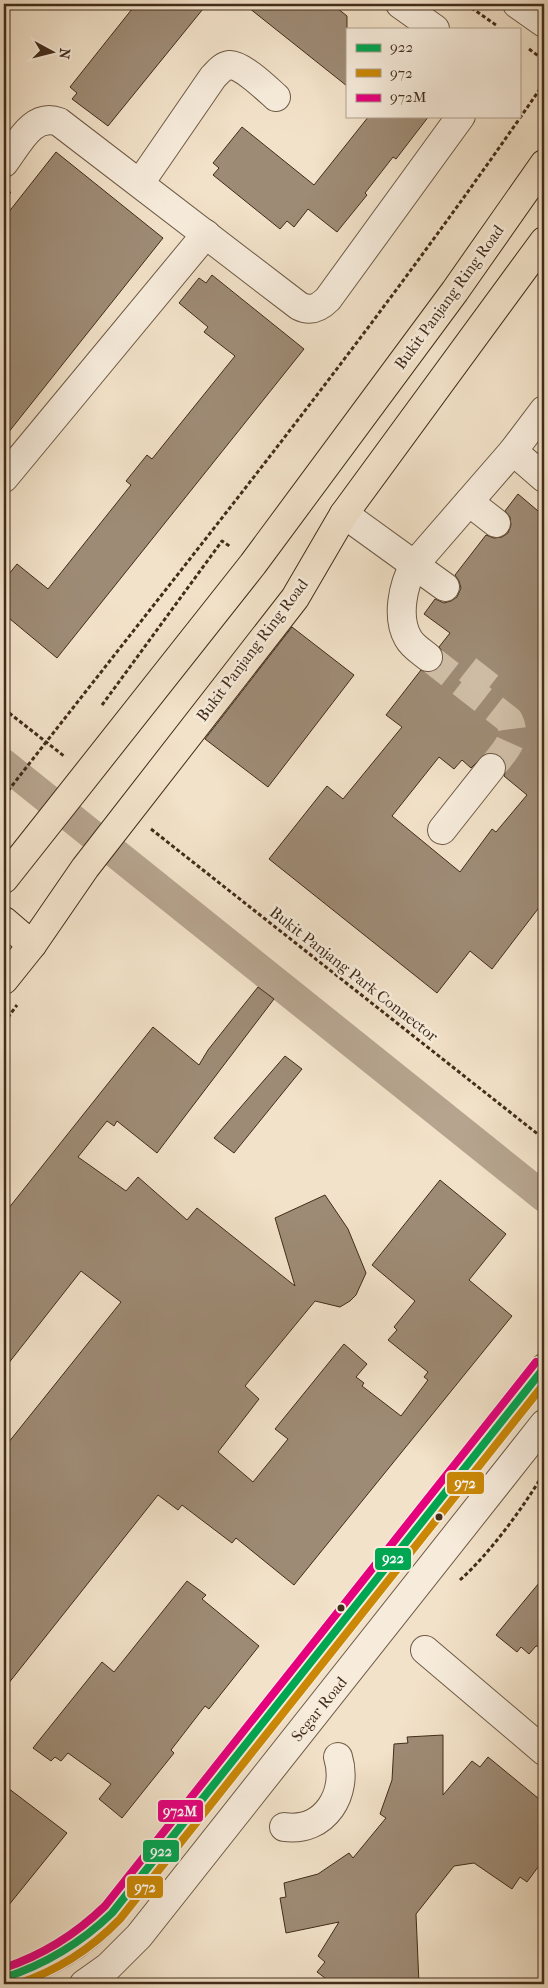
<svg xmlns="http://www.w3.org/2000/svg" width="548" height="1988" font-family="'IM FELL French Canon',serif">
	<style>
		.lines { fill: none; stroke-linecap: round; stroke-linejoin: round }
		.canal { stroke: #b6a48e; stroke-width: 30 }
		.building { fill: #9e8b75; stroke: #422c1a; fill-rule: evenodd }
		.minor-tunnel { stroke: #cfbea6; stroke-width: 28; stroke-dasharray: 28 14; stroke-linecap: butt }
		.minor-casing { stroke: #6e5a46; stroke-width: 30 }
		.major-casing { stroke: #422c1a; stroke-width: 30 }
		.path { stroke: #422c1a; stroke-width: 3; stroke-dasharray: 4 2.5; stroke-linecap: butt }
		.minor { stroke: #f7ecdc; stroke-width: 28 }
		.major { stroke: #f2e2c9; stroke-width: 28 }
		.bus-1-casing { stroke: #f7ecdc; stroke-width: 11 }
		.bus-2-casing { stroke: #f7ecdc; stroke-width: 11 }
		.bus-3-casing { stroke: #f7ecdc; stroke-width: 11 }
		.bus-1 { stroke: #00a651; stroke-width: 8 }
		.bus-2 { stroke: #ca8806; stroke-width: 8 }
		.bus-3 { stroke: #e5007d; stroke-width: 8 }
		.bus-dot { fill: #422c1a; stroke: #f7ecdc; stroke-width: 2 }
		.labels { text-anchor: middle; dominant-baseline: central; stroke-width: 5; stroke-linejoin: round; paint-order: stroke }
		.street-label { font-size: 16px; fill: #422c1a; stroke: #f7ecdc }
		.line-badge { stroke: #f7ecdc; stroke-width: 2 }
		.badge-label { font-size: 14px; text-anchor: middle; font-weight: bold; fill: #fff }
	</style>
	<rect width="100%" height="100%" fill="#f2e2c9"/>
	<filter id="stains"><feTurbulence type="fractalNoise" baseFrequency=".004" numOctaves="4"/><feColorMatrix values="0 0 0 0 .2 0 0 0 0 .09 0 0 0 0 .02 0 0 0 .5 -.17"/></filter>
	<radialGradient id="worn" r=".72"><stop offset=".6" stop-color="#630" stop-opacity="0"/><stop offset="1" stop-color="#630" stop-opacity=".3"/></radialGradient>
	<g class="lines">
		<!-- canal -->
		<path class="canal" d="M4 764 544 1197"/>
	</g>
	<!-- building -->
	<g class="building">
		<path d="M136 4H207L108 126 72 99 77 93 70 87Z"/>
		<path d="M244 4H332L347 16V86Z"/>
		<path d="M369 116H429L396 159 393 157 365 193 367 195 337 232 308 209 294 227 287 221 280 229 213 175 219 168 213 163 242 127 314 185Z"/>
		<path d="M56 152 163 238 4 438V218Z"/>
		<path d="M212 275 304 349 57 658 4 614V580L17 564 48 589 131 485 126 481 147 455 152 459 235 356 204 332 208 327 179 303 199 278 206 283Z"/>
		<path d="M518 494 544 516V901L492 969 470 951 437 993 269 859 327 786 343 799 402 727 386 715 421 670 426 672H433L440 666 443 659V652L439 647 450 633 424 614 435 599 444 603 451 601 457 597 461 588 459 581 455 575 486 535 494 538 502 537 508 533 511 525 510 517 505 511ZM494 753 501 756 505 762 506 770 504 776 527 795 496 832 492 829 460 872 392 816 439 757 454 769 462 760 471 768 485 754Z"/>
		<path d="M292 627 354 675 268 787 205 739Z"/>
		<path d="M258 987 274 999 157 1153 117 1121 114 1126 107 1121 78 1157 126 1191 138 1177 187 1220 197 1208 295 1286 275 1218 325 1195 348 1229 366 1273 356 1295 350 1301 340 1307 315 1301 245 1386 259 1399 218 1452 253 1482 288 1439 275 1429 344 1344 367 1364 356 1377 364 1383 362 1386 401 1416 428 1380 424 1377 428 1372 388 1340 397 1330 394 1327 415 1301 372 1265 440 1180 506 1234 469 1280 512 1316 294 1585 236 1538 232 1543 182 1505 178 1510 158 1495 4 1689V1448L121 1302 81 1271 4 1369V1214L153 1027 199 1065 208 1050Z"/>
		<path d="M285 1056 302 1069 234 1153 214 1138Z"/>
		<path d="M544 1577V1647L536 1646 529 1654 521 1647 517 1652 496 1635Z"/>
		<path d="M187 1581 206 1595 202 1599 259 1646 209 1709 205 1706 171 1750 174 1753 122 1818 99 1799 111 1784 68 1753 61 1761 55 1757 51 1761 33 1748 102 1662 114 1672Z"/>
		<path d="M443 1735V1795L472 1761 480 1767 488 1757 544 1803V1859L527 1882 520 1877 512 1889 474 1863 454 1866 416 1914 419 1984H333L317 1972 325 1962 318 1956 339 1922 286 1933 280 1898 286 1897 284 1883 318 1874 349 1853 353 1858 386 1818 380 1814 392 1780 394 1744 408 1743 407 1737Z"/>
		<path d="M4 1785 67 1833 4 1911Z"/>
	</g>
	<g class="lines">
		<!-- minor-tunnel -->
		<g class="minor-tunnel">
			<path d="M428 657 509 720C519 739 503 753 491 768"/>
			<path d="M470 689 488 666"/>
		</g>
		<defs>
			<g id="minor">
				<path d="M400 4 435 29"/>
				<path d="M517 4 544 23"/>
				<path d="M4 163C18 145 32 112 59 122L299 306C311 312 319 308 328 299L461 116"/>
				<path d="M140 183 213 77C218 72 222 66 230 65 241 64 267 89 276 97"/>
				<path d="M513 451 544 478"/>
				<path d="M4 478 206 234"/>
				<path d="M469 502 496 523"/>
				<path d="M344 514 445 587"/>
				<path d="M428 657C422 652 412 646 408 638 396 617 403 585 414 565L513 451 544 410"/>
				<path d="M442 830 491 768"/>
				<path d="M425 1650 544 1751"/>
				<path d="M284 1827C325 1833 349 1793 338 1757"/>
				<path d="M4 1978C48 1965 80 1946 112 1913L544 1368"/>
				<path d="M84 1984 108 1967 139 1936 544 1424"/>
			</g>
			<g id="major">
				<path d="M4 879 253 564 455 291 544 164"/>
				<path d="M4 921 32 945"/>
				<path d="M4 980 32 945 85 868 295 598 344 514 544 241"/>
			</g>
		</defs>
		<!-- minor casing -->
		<use href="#minor" class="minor-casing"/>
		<!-- major casing -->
		<use href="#major" class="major-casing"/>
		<!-- path -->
		<g class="path">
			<path d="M466 4 496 25"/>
			<path d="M529 49 544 60"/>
			<path d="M4 200 11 190"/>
			<path d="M102 705 222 541 231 547"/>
			<path d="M4 709 64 756"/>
			<path d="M4 796C187 561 376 329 544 83"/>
			<path d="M151 829 544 1139"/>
			<path d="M4 1023 17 1005"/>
			<path d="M460 1580C491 1552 522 1509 544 1473"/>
		</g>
		<!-- minor -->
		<use href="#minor" class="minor"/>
		<!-- major -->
		<use href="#major" class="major"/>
		<defs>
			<path id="bus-1" d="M4 1978C46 1964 80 1944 112 1913L544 1368"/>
			<path id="bus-2" d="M17 1984C57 1971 91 1949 120 1919L544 1384"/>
			<path id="bus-3" d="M4 1968C43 1955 75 1935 105 1906L536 1362"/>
		</defs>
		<!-- bus-1 casing -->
		<use href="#bus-1" class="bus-1-casing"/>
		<!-- bus-2 casing -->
		<use href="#bus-2" class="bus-2-casing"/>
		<!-- bus-3 casing -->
		<use href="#bus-3" class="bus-3-casing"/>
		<!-- bus-1 -->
		<use href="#bus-1" class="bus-1"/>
		<!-- bus-2 -->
		<use href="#bus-2" class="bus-2"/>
		<!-- bus-3 -->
		<use href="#bus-3" class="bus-3"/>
	</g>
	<!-- markers -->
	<g class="bus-dot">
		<circle cx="439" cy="1517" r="4.5"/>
		<circle cx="341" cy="1608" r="4.5"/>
	</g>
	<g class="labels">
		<!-- street labels -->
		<g class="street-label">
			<text transform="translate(449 297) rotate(-54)">Bukit Panjang Ring Road</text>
			<text transform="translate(252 650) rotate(-53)">Bukit Panjang Ring Road</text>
			<text transform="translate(354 974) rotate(38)">Bukit Panjang Park Connector</text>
			<text transform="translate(319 1709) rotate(-51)">Segar Road</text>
		</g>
	</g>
	<g class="line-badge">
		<rect x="446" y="1471" width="39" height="24" rx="5" fill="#ca8806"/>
		<rect x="374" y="1547" width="38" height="24" rx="5" fill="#00a651"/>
		<rect x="157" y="1799" width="47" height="24" rx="5" fill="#e5007d"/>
		<rect x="142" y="1839" width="38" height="24" rx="5" fill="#00a651"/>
		<rect x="126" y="1875" width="38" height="24" rx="5" fill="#ca8806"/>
	</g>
	<g class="badge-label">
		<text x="465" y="1488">972</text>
		<text x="393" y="1563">922</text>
		<text x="180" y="1816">972M</text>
		<text x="161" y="1856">922</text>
		<text x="145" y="1892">972</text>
	</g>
	<!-- margin -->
	<rect width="548" height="1988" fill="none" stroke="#f2e2c9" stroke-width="20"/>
	<rect x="5" y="5" width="538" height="1978" fill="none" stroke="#422c1a" stroke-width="2.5"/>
	<rect x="10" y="10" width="528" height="1968" fill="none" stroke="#422c1a"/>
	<!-- legend -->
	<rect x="346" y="28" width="175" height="90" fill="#f7ecdc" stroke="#af9f8e"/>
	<rect x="356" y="44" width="25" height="8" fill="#00a651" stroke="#af9f8e"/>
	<text x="390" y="52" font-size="15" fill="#422c1a">922</text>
	<rect x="356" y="69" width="25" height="8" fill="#ca8806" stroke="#af9f8e"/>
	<text x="390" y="78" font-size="15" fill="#422c1a">972</text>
	<rect x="356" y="94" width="25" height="8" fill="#e5007d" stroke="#af9f8e"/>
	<text x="390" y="102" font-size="15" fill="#422c1a">972M</text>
	<!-- north arrow -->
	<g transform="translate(52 52) rotate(97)" stroke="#f7ecdc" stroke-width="4" paint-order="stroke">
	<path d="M0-4L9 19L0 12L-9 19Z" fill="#422c1a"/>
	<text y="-8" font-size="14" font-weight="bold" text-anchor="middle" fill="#422c1a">N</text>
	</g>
	<rect width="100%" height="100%" filter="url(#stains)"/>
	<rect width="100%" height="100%" fill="url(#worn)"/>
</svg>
